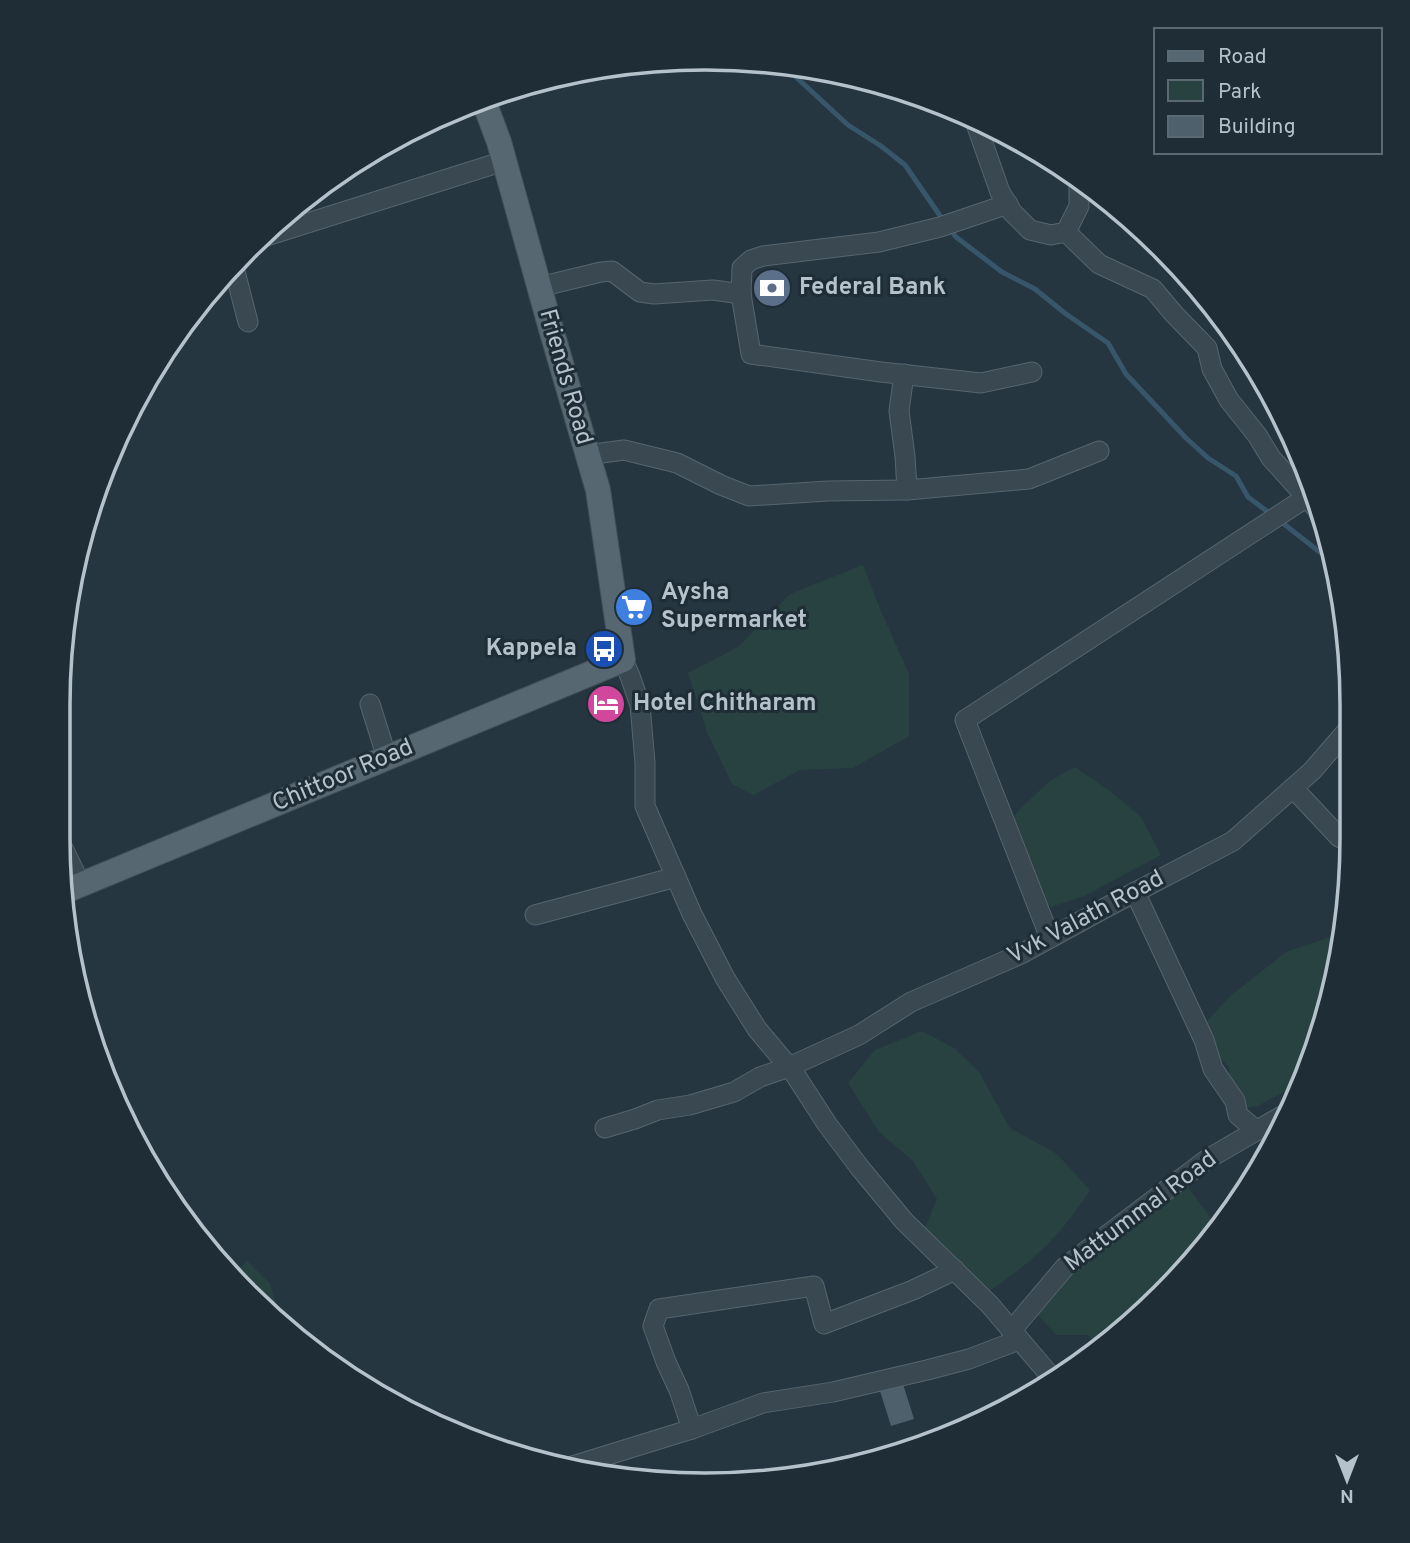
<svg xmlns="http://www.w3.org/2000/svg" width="1410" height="1543" font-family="Overpass,sans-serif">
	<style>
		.green { fill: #274240 }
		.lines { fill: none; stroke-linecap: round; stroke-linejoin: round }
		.stream { stroke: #385669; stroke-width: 5 }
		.building { fill: #4e606c }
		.minor-casing { stroke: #57656e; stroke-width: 21 }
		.major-casing { stroke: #43515a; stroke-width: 26 }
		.minor { stroke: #394851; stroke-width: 19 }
		.major { stroke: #576771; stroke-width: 24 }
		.labels { text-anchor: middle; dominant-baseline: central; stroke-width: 6; stroke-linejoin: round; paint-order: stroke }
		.poi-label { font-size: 24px; font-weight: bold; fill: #b6c2cb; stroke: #1e2d36; text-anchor: start }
		.street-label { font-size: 24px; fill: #b6c2cb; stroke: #1e2d36 }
		.rim { fill: none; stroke: #b6c2cb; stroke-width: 3.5 }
	</style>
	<rect width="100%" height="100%" fill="#253641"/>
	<!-- green -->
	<g class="green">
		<path d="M863 565 881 611 909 674V736L853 768 800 770 753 795 732 784 707 732 688 673 738 647 790 594Z"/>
		<path d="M1075 767 1111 792 1141 817 1161 855 1084 896 1051 907 1034 898 1010 820 1023 806 1051 780Z"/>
		<path d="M1336 935H1344L1318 1046 1302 1082 1258 1106 1243 1108 1230 1085 1229 1067 1205 1044V1023L1229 997 1286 952Z"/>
		<path d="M922 1031 954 1048 979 1072 1010 1128 1057 1154 1090 1190C1061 1236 1028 1267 981 1296L921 1237 937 1199 913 1161 879 1132 848 1083 875 1050Z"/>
		<path d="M1182 1179 1218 1228 1192 1264 1100 1351 1088 1335H1056L1031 1307Z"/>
		<path d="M247 1261 270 1284 281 1321 233 1274Z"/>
	</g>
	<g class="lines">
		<!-- stream -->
		<g class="stream">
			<path d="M784 66 848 125 881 146 905 165 943 220"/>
			<path d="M949 228 956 237 1002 272 1035 289 1066 314 1108 343 1126 374 1186 438 1208 458 1236 476 1248 497 1272 515"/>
			<path d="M1280 521 1335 564"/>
		</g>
	</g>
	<!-- building -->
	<path class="building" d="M903 1384 914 1419 891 1426 880 1391Z"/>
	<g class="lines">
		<defs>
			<g id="minor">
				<path d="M974 118 1000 192 1012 212 1030 230 1051 235 1066 232 1079 206V182L1081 180"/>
				<path d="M1066 232 1099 264 1153 289 1174 314 1207 348 1212 369 1229 400 1257 435 1271 458 1317 509 1321 518"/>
				<path d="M257 239 504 161"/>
				<path d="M233 264 248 322"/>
				<path d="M539 287 601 272 612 271 640 292 654 294 713 290 741 294 742 268 751 260 763 256 879 242 940 227 1008 204"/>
				<path d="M741 294 751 354 881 372 981 383 1032 372"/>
				<path d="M904 374 899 411 905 456 907 490 1029 479 1099 451"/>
				<path d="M587 455 624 450 677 463 721 485 749 496 828 491 907 490"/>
				<path d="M623 660 630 676 640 705 645 763V806L692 914 725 978 757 1029 794 1073 827 1124 860 1168 904 1221 990 1305 1054 1380"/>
				<path d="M370 704 387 758"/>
				<path d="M1293 788 1339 837 1349 842"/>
				<path d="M58 838 81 885"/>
				<path d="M1135 892 1204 1040 1213 1069 1235 1101 1238 1115 1257 1131"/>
				<path d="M535 915 676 877"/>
				<path d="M1050 938 965 720 1307 497"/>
				<path d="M605 1128 635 1119 658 1110 690 1105 734 1092 760 1077 789 1067 859 1035 911 1002 1021 954 1107 907 1233 841 1312 771 1352 725"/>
				<path d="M1011 1331 1065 1267 1206 1160 1287 1113"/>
				<path d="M692 1429 679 1390 666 1362 653 1326 659 1309 814 1286 824 1324 913 1290 955 1270"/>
				<path d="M569 1467 692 1429 763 1403 833 1392 927 1370 969 1359 1019 1340"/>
			</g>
			<path id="major" d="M63 892 623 660 598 490 551 329 499 142 483 99"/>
		</defs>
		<!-- minor casing -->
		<use href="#minor" class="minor-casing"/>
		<!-- major casing -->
		<use href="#major" class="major-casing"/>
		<!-- minor -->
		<use href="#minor" class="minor"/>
		<!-- major -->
		<use href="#major" class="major"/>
	</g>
	<!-- icons -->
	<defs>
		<symbol id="bank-disc" viewBox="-11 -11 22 22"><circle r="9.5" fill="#5c6f8a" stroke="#1e2d36"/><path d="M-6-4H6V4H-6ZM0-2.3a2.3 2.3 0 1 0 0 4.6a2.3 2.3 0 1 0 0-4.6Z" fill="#fff"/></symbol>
		<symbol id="supermarket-disc" viewBox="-11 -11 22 22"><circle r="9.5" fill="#3f7fe0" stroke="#1e2d36"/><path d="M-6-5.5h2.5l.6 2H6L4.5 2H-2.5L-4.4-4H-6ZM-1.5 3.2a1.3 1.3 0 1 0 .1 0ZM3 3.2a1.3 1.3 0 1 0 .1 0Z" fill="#fff"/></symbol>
		<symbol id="bus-disc" viewBox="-11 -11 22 22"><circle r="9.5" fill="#1a4fb4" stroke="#1e2d36"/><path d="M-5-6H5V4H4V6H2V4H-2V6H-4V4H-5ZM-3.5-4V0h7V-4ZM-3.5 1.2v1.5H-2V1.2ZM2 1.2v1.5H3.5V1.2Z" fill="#fff"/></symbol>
		<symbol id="hotel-disc" viewBox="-11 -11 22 22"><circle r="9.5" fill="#d1479c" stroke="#1e2d36"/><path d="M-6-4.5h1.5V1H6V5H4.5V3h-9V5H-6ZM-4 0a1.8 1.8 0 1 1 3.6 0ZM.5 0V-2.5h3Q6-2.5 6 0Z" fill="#fff"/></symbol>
	</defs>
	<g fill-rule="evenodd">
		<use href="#bank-disc" x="750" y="266" width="44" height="44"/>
		<use href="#supermarket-disc" x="612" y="585" width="44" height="44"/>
		<use href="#bus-disc" x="582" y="627" width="44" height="44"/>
		<use href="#hotel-disc" x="584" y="682" width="44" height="44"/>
	</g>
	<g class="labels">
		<!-- poi labels -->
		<g class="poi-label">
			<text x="799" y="288">Federal Bank</text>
			<text x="661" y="593">Aysha<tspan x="661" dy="28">Supermarket</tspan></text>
			<text x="577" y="649" text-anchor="end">Kappela</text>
			<text x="633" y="704">Hotel Chitharam</text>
		</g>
		<!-- street labels -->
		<g class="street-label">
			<text transform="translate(565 377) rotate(74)">Friends Road</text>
			<text transform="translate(343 776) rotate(-23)">Chittoor Road</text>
			<text transform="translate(1086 918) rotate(-28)">Vvk Valath Road</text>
			<text transform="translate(1141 1212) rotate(-37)">Mattummal Road</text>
		</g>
	</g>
	<!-- crop -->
	<path d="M0 0H1410V1543H0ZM705 70H705A635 635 0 0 1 1340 705V838A635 635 0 0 1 705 1473H705A635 635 0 0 1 70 838V705A635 635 0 0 1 705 70Z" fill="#1e2d36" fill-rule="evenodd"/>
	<path class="rim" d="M705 70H705A635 635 0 0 1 1340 705V838A635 635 0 0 1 705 1473H705A635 635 0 0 1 70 838V705A635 635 0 0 1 705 70Z"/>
	<!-- legend -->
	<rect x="1154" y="28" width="228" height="126" fill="#1e2d36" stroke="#5b6972" stroke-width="2"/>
	<rect x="1168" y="51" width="35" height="10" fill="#576771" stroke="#5b6972" stroke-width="2"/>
	<text x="1218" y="63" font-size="21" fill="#b6c2cb">Road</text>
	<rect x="1168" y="80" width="35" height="21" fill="#274240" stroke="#5b6972" stroke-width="2"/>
	<text x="1218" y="98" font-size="21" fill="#b6c2cb">Park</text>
	<rect x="1168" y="116" width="35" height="21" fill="#4e606c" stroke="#5b6972" stroke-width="2"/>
	<text x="1218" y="133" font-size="21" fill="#b6c2cb">Building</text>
	<!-- north arrow -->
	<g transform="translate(1347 1480) rotate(180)" stroke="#1e2d36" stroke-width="5" paint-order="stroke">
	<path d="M0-5L12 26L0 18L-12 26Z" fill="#b6c2cb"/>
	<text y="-10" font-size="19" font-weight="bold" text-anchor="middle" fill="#b6c2cb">N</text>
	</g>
</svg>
